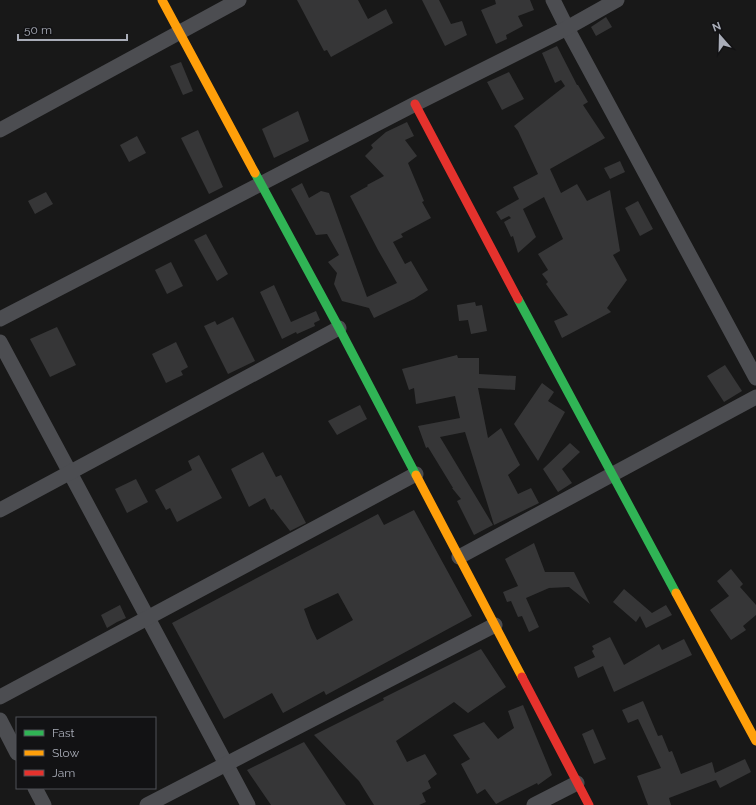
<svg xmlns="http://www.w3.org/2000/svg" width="756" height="805" font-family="Raleway,sans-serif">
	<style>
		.building { fill: #363637; fill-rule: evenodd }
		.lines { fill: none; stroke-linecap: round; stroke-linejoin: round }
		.street { stroke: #4c4d51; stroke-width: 15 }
		.fast { stroke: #30b455; stroke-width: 9 }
		.slow { stroke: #ff9f0a; stroke-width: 9 }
		.jam { stroke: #e5322d; stroke-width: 9 }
	</style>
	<rect width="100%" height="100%" fill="#181818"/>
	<!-- building -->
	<g class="building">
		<path d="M297 0H358L368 19 386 9 393 23 331 57 327 50 324 51Z"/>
		<path d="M422 0H439L451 24 462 21 467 35 445 46Z"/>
		<path d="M495 0H530L534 10 518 16 523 26 506 35 507 39 496 44 481 10 496 4Z"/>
		<path d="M606 17 612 27 596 36 591 27Z"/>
		<path d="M557 46 577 85H578L588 102 583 105 605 138 550 169 561 193 577 184 587 201 610 190 620 251 613 255 627 280 607 308 611 312 562 338 554 321 568 315 546 284 548 282 542 274 548 270 538 254 563 239 544 197 523 209 536 237 518 253 513 236 511 237 504 222 511 218 509 216 501 220 496 212 519 199 513 187 538 174 518 131 514 126 565 86 561 80 555 83 542 53Z"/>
		<path d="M181 62 193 91 183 95 170 66Z"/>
		<path d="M509 72 524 99 502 110 487 82Z"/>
		<path d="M298 111 309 141 274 158 262 129Z"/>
		<path d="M407 122 414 136 405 140 417 156 408 163 424 201 422 202 431 218 401 234 403 237 393 242 405 264 411 261 428 290 414 299 374 318 369 308 342 301 334 284 337 273 328 262 339 255 327 234 316 235 291 189 302 183 309 198 321 191 329 193 367 297 397 283 378 250 350 196 368 186 367 185 384 176 365 156 373 148 371 145 386 132Z"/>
		<path d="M198 130 223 187 209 194 181 138Z"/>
		<path d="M137 136 146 153 129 162 120 145Z"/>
		<path d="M620 161 625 172 610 179 604 168Z"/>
		<path d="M46 192 53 204 35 214 28 201Z"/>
		<path d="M638 201 653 229 640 236 625 208Z"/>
		<path d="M206 234 228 274 217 281 194 240Z"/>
		<path d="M171 262 183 286 167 294 155 270Z"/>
		<path d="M274 285 291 322 316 311 320 320 314 323 315 326 297 334 296 332 282 339 260 292Z"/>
		<path d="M475 302 476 306 482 305 487 331 471 334 468 320 459 321 457 305Z"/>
		<path d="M233 317 255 361 228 374 204 326 215 321 217 325Z"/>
		<path d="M57 327 76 365 50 377 30 339Z"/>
		<path d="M176 342 188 367 181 371 183 375 166 383 152 354Z"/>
		<path d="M457 355 458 358H479V374L516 376 515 390 478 388 488 438 501 428 520 465 508 475 518 494 531 488 539 503 494 525 465 432 440 437 493 525 474 535 457 501 461 499 452 488H453L428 447 426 448 418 426 460 418 455 396 416 404 414 388 409 390 402 369Z"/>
		<path d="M725 365 742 391 724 402 707 376Z"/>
		<path d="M542 383 554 392 548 401 565 412 538 461 514 424Z"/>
		<path d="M360 405 367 419 337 435 328 421Z"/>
		<path d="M570 443 580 452 562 469 572 483 558 492 543 469Z"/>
		<path d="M263 452 276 477 281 475 306 523 290 531 273 509 271 510 265 498 249 507 231 469Z"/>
		<path d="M199 455 222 498 177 522 170 508 166 510 155 490 192 470 188 461Z"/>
		<path d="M136 479 148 502 127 513 115 489Z"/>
		<path d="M414 510 472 616 326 695 324 691 283 713 272 693 224 719 172 623 378 514 384 525ZM338 593 353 620 317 640 311 628 304 609Z"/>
		<path d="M534 543 545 572H574L590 604 569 587 549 588 526 598 539 627 529 632 522 616 518 617 511 601 507 602 503 592 518 586 505 559Z"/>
		<path d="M731 569 743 584 740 587 756 605V615L743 626 746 630 731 640 710 610 729 596 717 581Z"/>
		<path d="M624 589 652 613 666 605 672 615 646 628 640 616 636 622 613 602Z"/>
		<path d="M120 605 126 618 117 622 107 628 101 615Z"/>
		<path d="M610 637 624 665 659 644 662 650 684 639 692 655 614 692 603 666 578 678 574 667 595 657 592 651 594 649 592 646Z"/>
		<path d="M481 649 506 687 468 713 454 702 396 741 407 762 425 754 437 774 428 781 431 788 422 793 426 802 419 805H374L359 781 314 735 384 700 383 698Z"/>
		<path d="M643 701 658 736 662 735 669 752 672 751 681 774 712 762 715 773 745 759 751 772 720 788 716 780 669 798 671 805H648L637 776 661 768 638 719 628 723 622 710Z"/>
		<path d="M523 705 552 775 538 785 537 783 496 804 485 789 477 794 461 764 470 759 453 735 484 722 498 739 514 728 508 711Z"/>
		<path d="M593 729 606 759 594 764 582 734Z"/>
		<path d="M304 742 346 805H271L247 770Z"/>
	</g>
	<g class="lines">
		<!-- street -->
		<g class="street">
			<path d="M553 0 567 28 756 378"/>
			<path d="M0 130 239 0"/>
			<path d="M0 319 415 104 567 28 617 0"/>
			<path d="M0 342 248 805"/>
			<path d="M0 510 339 328"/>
			<path d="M459 557 756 397"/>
			<path d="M0 697 416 474"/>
			<path d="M0 720 17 753"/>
			<path d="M35 788 44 805"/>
			<path d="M147 805 495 625"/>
			<path d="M534 805 577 783"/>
		</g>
		<!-- fast -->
		<g class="fast">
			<path d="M255 173 339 328 416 475"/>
			<path d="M518 299 676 593"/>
		</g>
		<!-- slow -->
		<g class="slow">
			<path d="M162 0 255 173"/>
			<path d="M416 475 522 677"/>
			<path d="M676 593 756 741"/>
		</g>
		<!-- jam -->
		<g class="jam">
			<path d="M415 104 518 299"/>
			<path d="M522 677 589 805"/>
		</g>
	</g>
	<!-- legend -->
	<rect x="16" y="717" width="140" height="72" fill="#121214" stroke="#4e5056"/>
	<rect x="24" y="730" width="20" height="6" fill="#30b455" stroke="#4e5056"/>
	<text x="52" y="737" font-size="12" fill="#a9adb8">Fast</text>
	<rect x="24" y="750" width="20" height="6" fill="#ff9f0a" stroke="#4e5056"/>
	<text x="52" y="757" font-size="12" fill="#a9adb8">Slow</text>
	<rect x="24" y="770" width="20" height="6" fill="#e5322d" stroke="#4e5056"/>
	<text x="52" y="777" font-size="12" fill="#a9adb8">Jam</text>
	<!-- north arrow -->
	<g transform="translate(720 36) rotate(340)" stroke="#121214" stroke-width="3" paint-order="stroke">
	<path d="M0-3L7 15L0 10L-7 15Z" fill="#a9adb8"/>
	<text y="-6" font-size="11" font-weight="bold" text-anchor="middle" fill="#a9adb8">N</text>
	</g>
	<!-- scale -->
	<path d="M18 34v6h109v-6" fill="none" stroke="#a9adb8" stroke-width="2"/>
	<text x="24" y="34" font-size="12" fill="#a9adb8" stroke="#121214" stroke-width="3" paint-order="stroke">50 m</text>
</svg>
